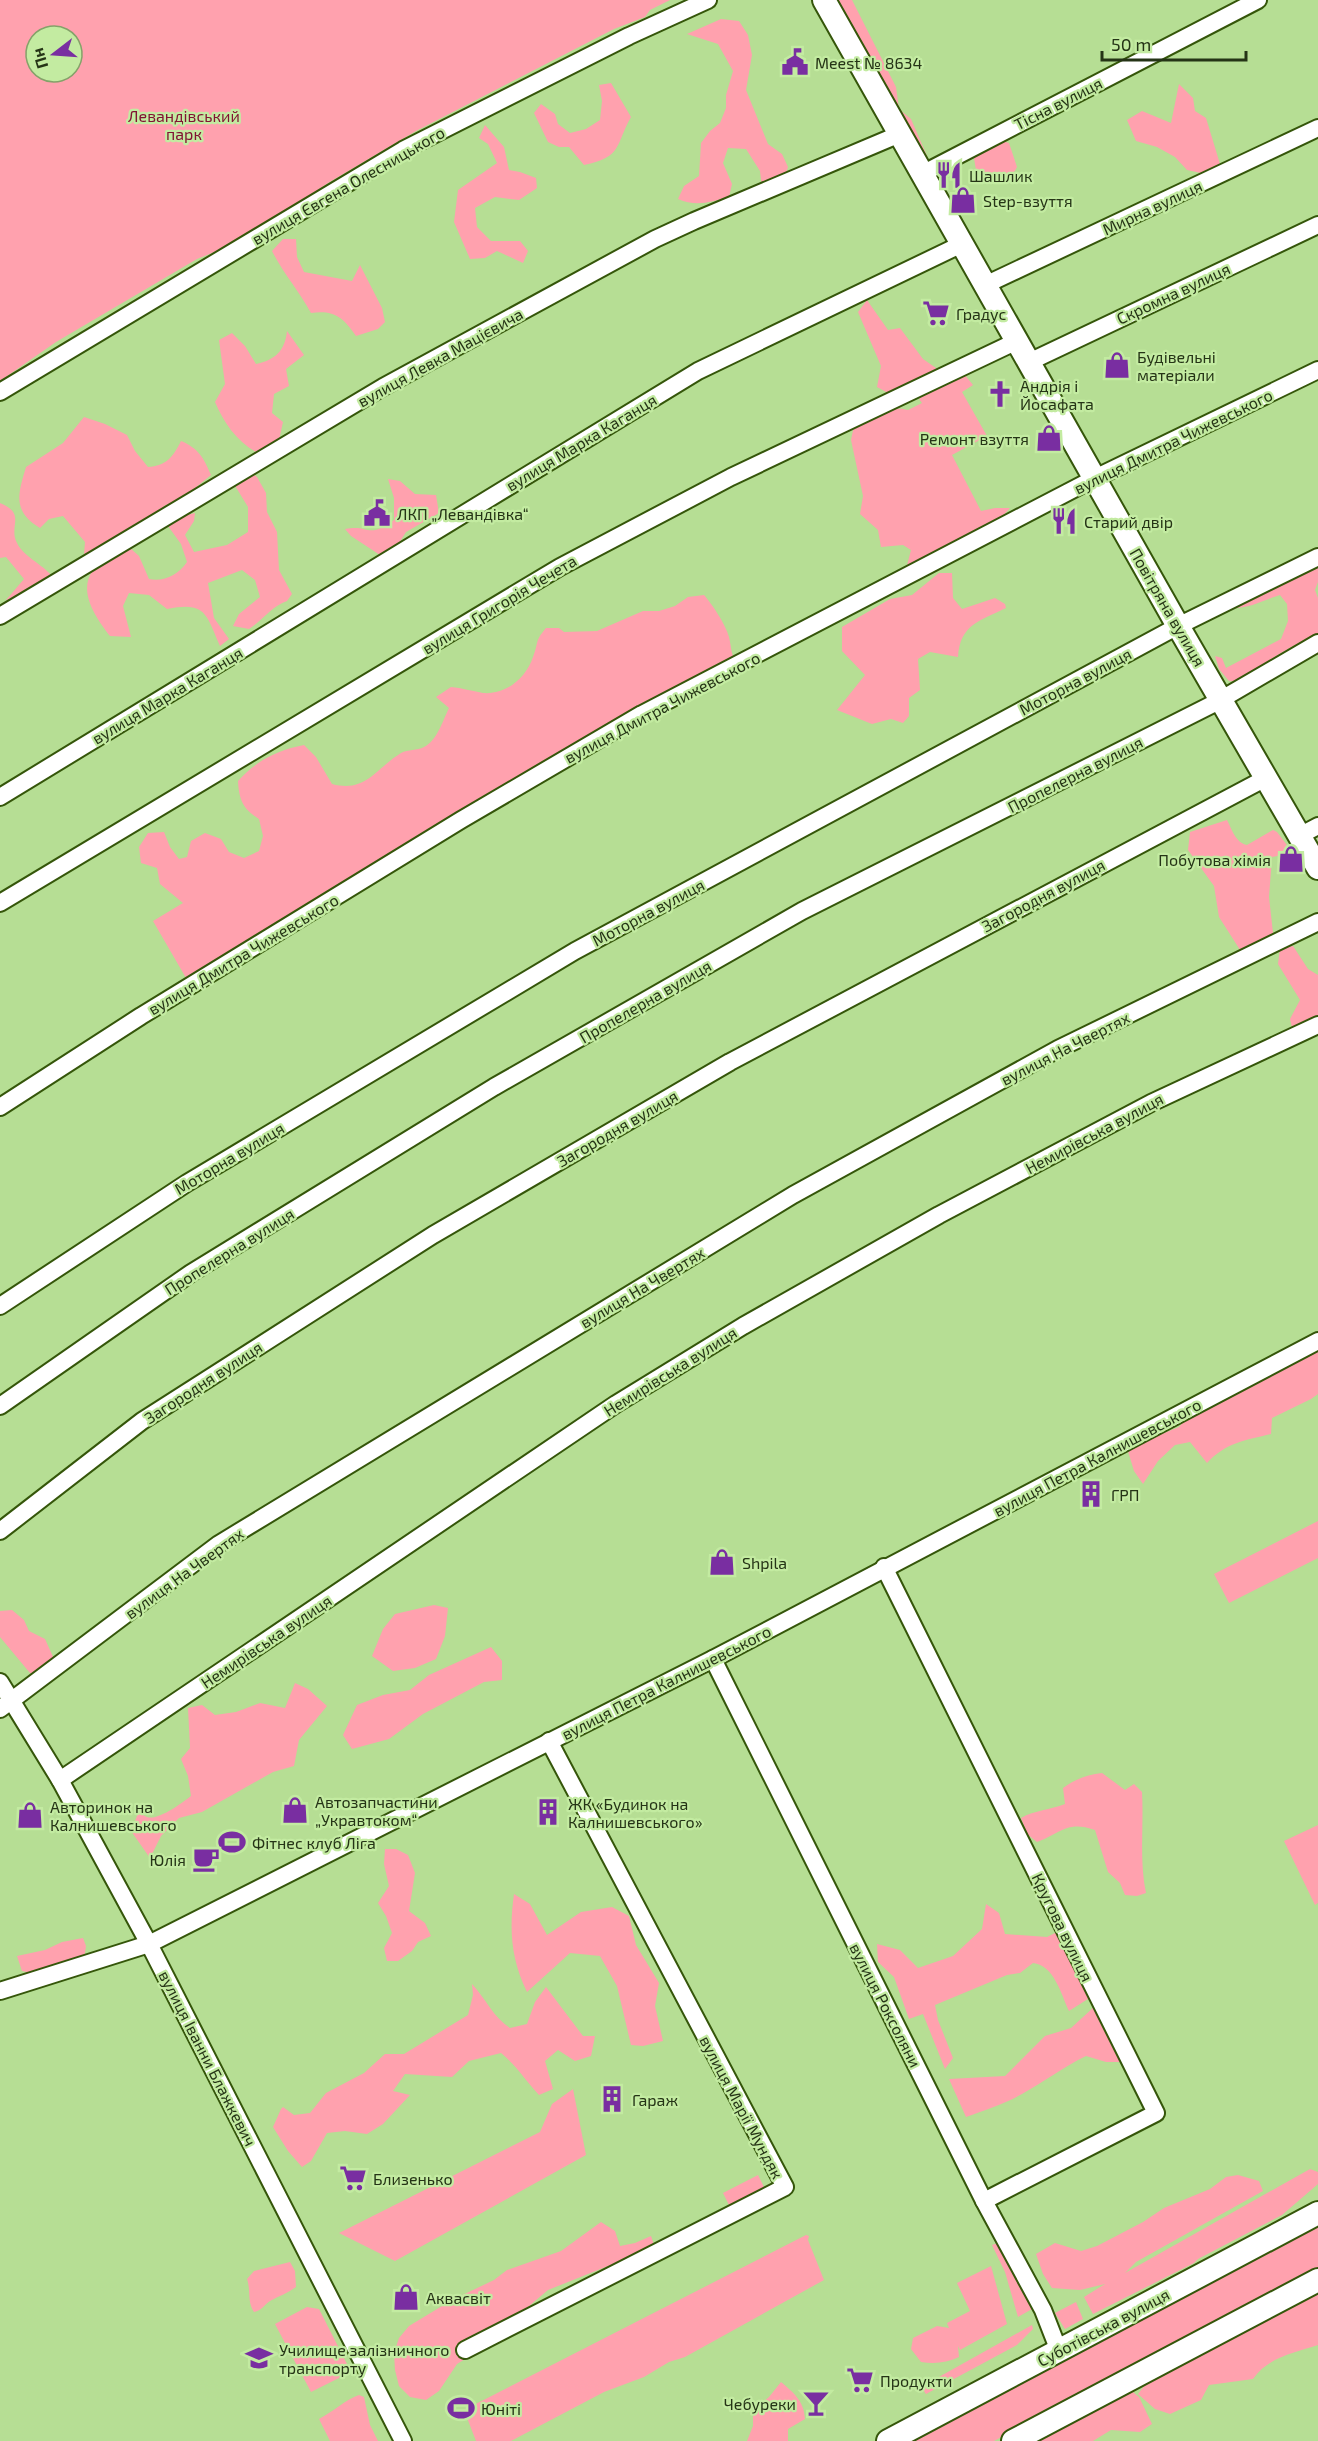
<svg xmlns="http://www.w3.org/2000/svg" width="1318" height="2441" font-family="'Exo 2',sans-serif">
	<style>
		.green { fill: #ffa1ae; fill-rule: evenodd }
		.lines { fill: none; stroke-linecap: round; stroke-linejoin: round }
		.street-casing { stroke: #35560a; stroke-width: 20 }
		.secondary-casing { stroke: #35560a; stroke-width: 26 }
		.street { stroke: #fff; stroke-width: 16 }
		.secondary { stroke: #fff; stroke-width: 22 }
		.labels { text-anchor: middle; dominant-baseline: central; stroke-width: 4.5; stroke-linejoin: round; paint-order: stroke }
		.poi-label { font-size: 16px; fill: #253416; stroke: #c3eba1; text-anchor: start }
		.street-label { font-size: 16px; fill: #253416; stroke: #c3eba1 }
		.park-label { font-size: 16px; fill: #811333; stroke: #c3eba1 }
	</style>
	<rect width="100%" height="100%" fill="#b6de94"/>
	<!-- green -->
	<g class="green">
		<path d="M0 0H670L650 10 645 17 614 29 416 131 328 183 276 219 227 247 197 259 56 342 0 381ZM36 36H72V72H36Z"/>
		<path d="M828 0H852L896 87 899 109 911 119 927 156 920 159Z"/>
		<path d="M721 19 739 21 748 35 752 55 746 90 768 144 782 154 788 167 783 182 762 188 760 171 746 149 728 148 723 163 732 184 729 197C711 202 696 207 678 199L684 186 699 176 701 143 710 131 720 123 726 108V95L733 71 718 44 687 34Z"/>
		<path d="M611 83 631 117C615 145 623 157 584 165L569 147H559L548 142 534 113 541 104 555 114 558 124 570 133 586 129 600 120 602 101 599 85Z"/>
		<path d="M1179 84 1193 98 1195 111 1206 118 1220 164 1201 173 1187 170 1175 157 1157 147 1136 141 1127 120 1142 111 1171 123Z"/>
		<path d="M485 125 504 147 509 170 520 172 536 178 537 188 519 200 495 197 475 208 477 227 491 241H520L528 251 523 263 497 251 485 258 470 259 454 222 458 190 497 163 488 144 479 138Z"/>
		<path d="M1002 141 1009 143 1017 167C1013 177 1000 180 989 182L976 170 974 158 981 149Z"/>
		<path d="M283 239H296L297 257 304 272 352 281 360 265 382 308 385 322 378 329 356 336C343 317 334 310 311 313 299 291 283 273 272 251Z"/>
		<path d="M867 300 888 330 900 328 923 359 936 368V372L890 394 877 387 881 366 858 312Z"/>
		<path d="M287 331 304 355 286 369 289 386 274 394 272 413 283 422 279 440 258 453C237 442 224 423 215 402L225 384 219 340 232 333 245 346 256 364C275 360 285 351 287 331Z"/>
		<path d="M964 374 973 385 962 392 987 436 952 455 981 511 995 508H1010L988 532 904 577 911 550 903 545 881 547 878 530 860 514 863 496 851 440 855 421C871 415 891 405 908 410L922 403 919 399 932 388Z"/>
		<path d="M84 417 105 424 127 435 135 451 148 467C166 466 173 457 181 441 198 448 204 458 211 475L184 497 164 506 158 518 119 541 84 554 85 542 63 516 49 519 40 528C12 511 18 494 26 467L63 443Z"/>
		<path d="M244 467 257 477 266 493 267 512 277 532 279 570 292 594 287 601C272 606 263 620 249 629L233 626 239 614 260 597 255 580 242 570 208 583 214 618 229 639 220 646C206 614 206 601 167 609L149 595 129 593 123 606 131 637 110 636C97 619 77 592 93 570 100 560 119 554 130 548L139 556 149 579C164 582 178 575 187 562L181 544 168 526 176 518 195 513 194 521 185 535 194 552 227 545 248 532V507L234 484Z"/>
		<path d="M388 479 400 481 415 494 436 495 439 513 406 532 394 551 380 555 351 536 345 529C371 524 366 540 394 520V498Z"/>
		<path d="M0 503C27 514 8 526 17 543 23 556 42 564 52 576L17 598 6 600 24 579 6 557 0 558Z"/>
		<path d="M1318 559V582L1315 590 1318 598V634C1289 647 1265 661 1240 682L1229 681 1219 669 1215 656 1222 658 1226 668 1281 639 1288 621 1287 604 1280 595C1260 601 1252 608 1230 608Z"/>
		<path d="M939 573H952L953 598 962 609 995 598 1005 604 1006 608C980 621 960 624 958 657L930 652 918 659 920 690 909 698V716L903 723 891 719 872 724 837 710 865 675 842 651V627L890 599 912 595Z"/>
		<path d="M704 595C712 604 726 625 729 637 732 649 730 654 738 664L186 978 153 921 183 903 160 884 157 868 141 863 139 847 148 833 164 832 170 847 179 859 187 857 191 841 205 833 221 839 229 852 244 858 259 851 263 836 259 819C243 809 239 800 238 781 256 761 277 750 304 745L316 757 332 784C366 793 375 769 401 753 408 749 417 751 424 747 437 741 443 720 449 708L436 697 451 687C462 688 472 691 483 693 506 695 526 678 533 657 539 642 534 642 546 628H559L564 632 597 631 643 611H659L675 606 688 597Z"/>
		<path d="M1227 820C1232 830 1236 843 1247 845L1273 830 1277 832 1293 853 1272 857 1269 897 1273 933 1246 953H1242L1219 917 1214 886 1188 850 1190 832Z"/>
		<path d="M1293 946 1308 969 1318 975V1029L1293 1032 1290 1019 1300 1000 1278 964 1280 948Z"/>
		<path d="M1318 1343V1394L1311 1399 1272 1418 1271 1434C1246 1440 1225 1443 1207 1463L1190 1442 1175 1445 1158 1461 1143 1484 1134 1471 1127 1448 1179 1427 1199 1404Z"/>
		<path d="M1318 1521V1558L1229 1603 1214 1574Z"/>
		<path d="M434 1605 448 1608 445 1636 436 1659 415 1668 393 1671 372 1656 383 1629 395 1614Z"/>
		<path d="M12 1610 24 1620 29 1631 45 1639 54 1659 39 1675 30 1673 0 1637V1611Z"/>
		<path d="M491 1647 502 1661V1680L484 1682 423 1714 389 1739 352 1749 343 1735 357 1705 383 1695 410 1690 429 1675Z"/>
		<path d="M295 1683 308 1689 327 1706 299 1740 294 1766 273 1772 202 1812 179 1818 161 1836 150 1858 131 1831 139 1811C141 1813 144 1816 147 1817 158 1821 182 1803 191 1796L188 1776 181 1759 190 1748 188 1708 202 1705 215 1715 236 1712 260 1703 285 1708Z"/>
		<path d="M1102 1773 1125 1790 1134 1784 1142 1792C1144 1826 1139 1860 1146 1893L1137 1896 1125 1895 1120 1883 1108 1872 1095 1830C1067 1820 1061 1833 1037 1842L1027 1834 1021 1818C1035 1810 1050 1810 1065 1804L1063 1788C1075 1779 1087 1775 1102 1773Z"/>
		<path d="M1318 1825V1903L1315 1905 1284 1841Z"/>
		<path d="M385 1849H396L408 1855 415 1873 409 1911 425 1923 431 1936 418 1942 412 1951 398 1961H387L384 1948 392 1933 386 1916 378 1903 389 1886 384 1864Z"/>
		<path d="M514 1894 530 1904 547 1935 581 1912 612 1907 629 1916 636 1945 659 1983 655 2006 663 2041 643 2046 631 2045 617 1986 600 1956 570 1953 527 1992C511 1959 509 1930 514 1894Z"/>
		<path d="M986 1904 999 1913 1005 1934 1047 1937 1059 1931 1091 1997 1069 2011C1061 1994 1054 1965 1033 1963L1020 1973 1007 1975 935 2005 938 2020 953 2058 945 2069 923 2014 909 2019 894 1977 878 1962 877 1944 900 1950 918 1968 953 1956 982 1929Z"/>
		<path d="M83 1938 86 1946 84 1959 37 1974 22 1971 17 1956 45 1950 62 1942Z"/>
		<path d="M472 1984C486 1999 493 2017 510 2028L527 2024 535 2002 546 1987 583 2036H595L591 2056 575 2061 558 2050 545 2061 553 2089 539 2095C526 2081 516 2065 501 2053L469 2061 452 2077 405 2074 393 2091 410 2095 383 2124 367 2134 345 2131 327 2133 311 2161 302 2167 288 2151 273 2127 281 2109 283 2107 294 2115 310 2113 326 2093 364 2073 385 2054H404L468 2015 473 1995Z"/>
		<path d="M1094 2007 1107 2035 1122 2055 1119 2062H1106L1086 2056C1063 2067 1044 2082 1022 2094 1004 2104 985 2110 966 2117L949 2079 1005 2076 1045 2036 1071 2028Z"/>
		<path d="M573 2089 586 2155 395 2261 339 2233 540 2132 552 2104Z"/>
		<path d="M1310 2169 1318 2172V2184L1282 2215 1198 2259 1194 2263 1093 2314 1084 2297 1105 2284 1080 2290 1052 2288 1043 2274 1036 2254 1055 2243 1081 2251 1097 2246 1143 2222 1164 2208 1210 2189 1226 2177 1238 2175 1259 2181 1263 2191 1136 2262 1125 2273Z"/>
		<path d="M758 2175 765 2189 730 2207 723 2193Z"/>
		<path d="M1318 2219V2268L994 2441H905Z"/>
		<path d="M601 2222 615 2231 620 2246 635 2243 651 2236 655 2248 634 2272 608 2266 548 2290 470 2356 457 2364 439 2391 426 2400 410 2397 399 2386 395 2370 394 2353 399 2338 409 2326 452 2300 494 2280 507 2270 561 2251Z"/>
		<path d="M806 2235 809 2236 808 2240 824 2280 685 2357 669 2362 644 2377 604 2392 511 2441H476L464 2410Z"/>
		<path d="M1001 2242 1032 2309 1018 2317 1005 2272 992 2245Z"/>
		<path d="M290 2262 295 2271 296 2287C288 2293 279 2296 270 2301 263 2306 262 2310 254 2312 247 2302 251 2290 247 2279L254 2271Z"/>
		<path d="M991 2266 1007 2324 960 2350 958 2346 959 2357C946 2363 935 2364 921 2362L911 2349 913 2338 937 2326 949 2328 947 2323 970 2311 957 2283Z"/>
		<path d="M1318 2294V2345C1294 2353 1268 2357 1253 2379L1209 2385 1201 2400 1170 2414 1155 2409 1138 2394 1151 2377 1205 2347 1237 2337 1261 2318Z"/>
		<path d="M1076 2302 1083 2319 1065 2329 1055 2313Z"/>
		<path d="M307 2307 319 2309 348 2366 339 2378 311 2392 275 2324Z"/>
		<path d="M1032 2325 1033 2329 1017 2345 926 2394 921 2387Z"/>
		<path d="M781 2382C794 2393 804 2401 805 2419L788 2429V2441H747L753 2426V2410L769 2397Z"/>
		<path d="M1128 2388 1139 2397 1152 2424 1140 2432 1111 2430 1093 2441H1021Z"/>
		<path d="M359 2395 364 2397 370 2425 378 2441H330L319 2419C333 2412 346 2399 359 2395Z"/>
	</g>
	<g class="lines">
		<defs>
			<g id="street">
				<path d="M922 174 1258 0"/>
				<path d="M985 285 1318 128"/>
				<path d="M1029 362 1318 225"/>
				<path d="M0 392 403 150 629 36 708 0"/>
				<path d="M0 616 383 387 655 239 694 221 900 134"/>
				<path d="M0 797 698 371 962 244"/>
				<path d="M1299 836 1318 826"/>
				<path d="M0 903 560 567 731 477 1017 341"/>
				<path d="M0 1107 141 1016 461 820 642 714 1095 478 1318 370"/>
				<path d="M0 1306 187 1183 575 951 1178 626 1318 557"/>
				<path d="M0 1406 191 1273 494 1087 802 911 1215 703 1318 643"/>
				<path d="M0 1531 142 1421 433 1235 730 1062 1266 778"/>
				<path d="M884 1567 1156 2113 984 2201"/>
				<path d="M713 1659 984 2201 1043 2310 1059 2351"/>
				<path d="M0 1682 60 1780 149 1944 403 2441"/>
				<path d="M0 1709 219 1544 793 1195 1058 1049 1318 922"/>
				<path d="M60 1780 616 1404 743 1326 939 1215 1151 1103 1318 1025"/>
				<path d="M0 1991 149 1944 713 1659 1318 1341"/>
				<path d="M465 2350 785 2187 549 1741"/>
			</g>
			<g id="secondary">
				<path d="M824 0 1178 626 1318 868"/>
				<path d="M888 2441 1318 2213"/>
				<path d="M1013 2441 1318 2280"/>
			</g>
		</defs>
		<!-- street casing -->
		<use href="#street" class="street-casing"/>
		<!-- secondary casing -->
		<use href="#secondary" class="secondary-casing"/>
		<!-- street -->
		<use href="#street" class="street"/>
		<!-- secondary -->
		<use href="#secondary" class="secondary"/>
	</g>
	<!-- icons -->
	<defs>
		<symbol id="civic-bare" viewBox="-9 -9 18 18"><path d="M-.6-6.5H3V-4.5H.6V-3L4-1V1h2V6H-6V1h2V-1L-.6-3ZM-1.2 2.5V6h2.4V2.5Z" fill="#792ea1" stroke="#c3eba1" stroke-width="2.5" paint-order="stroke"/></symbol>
		<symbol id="restaurant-bare" viewBox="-9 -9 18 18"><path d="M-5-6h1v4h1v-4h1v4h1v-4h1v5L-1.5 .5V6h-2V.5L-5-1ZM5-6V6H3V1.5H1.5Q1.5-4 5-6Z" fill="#792ea1" stroke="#c3eba1" stroke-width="2.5" paint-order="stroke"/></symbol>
		<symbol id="shop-bare" viewBox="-9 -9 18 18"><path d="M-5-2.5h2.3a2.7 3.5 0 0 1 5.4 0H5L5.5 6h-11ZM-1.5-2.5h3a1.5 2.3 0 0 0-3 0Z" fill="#792ea1" stroke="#c3eba1" stroke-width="2.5" paint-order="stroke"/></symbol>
		<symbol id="supermarket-bare" viewBox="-9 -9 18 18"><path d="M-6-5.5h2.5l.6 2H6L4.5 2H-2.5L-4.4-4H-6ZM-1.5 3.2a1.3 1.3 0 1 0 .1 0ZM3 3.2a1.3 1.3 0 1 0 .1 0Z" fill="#792ea1" stroke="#c3eba1" stroke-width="2.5" paint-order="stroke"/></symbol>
		<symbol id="church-bare" viewBox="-9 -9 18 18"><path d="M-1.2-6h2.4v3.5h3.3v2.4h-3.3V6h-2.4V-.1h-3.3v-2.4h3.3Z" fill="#792ea1" stroke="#c3eba1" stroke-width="2.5" paint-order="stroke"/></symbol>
		<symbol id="building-bare" viewBox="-9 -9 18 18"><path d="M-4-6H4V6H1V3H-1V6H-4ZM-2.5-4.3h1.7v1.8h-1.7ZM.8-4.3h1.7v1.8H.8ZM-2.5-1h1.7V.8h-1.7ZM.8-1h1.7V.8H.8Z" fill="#792ea1" stroke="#c3eba1" stroke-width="2.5" paint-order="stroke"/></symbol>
		<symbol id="stadium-bare" viewBox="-9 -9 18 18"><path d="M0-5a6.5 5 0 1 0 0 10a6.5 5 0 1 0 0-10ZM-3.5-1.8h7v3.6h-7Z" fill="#792ea1" stroke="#c3eba1" stroke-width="2.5" paint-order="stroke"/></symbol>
		<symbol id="cafe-bare" viewBox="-9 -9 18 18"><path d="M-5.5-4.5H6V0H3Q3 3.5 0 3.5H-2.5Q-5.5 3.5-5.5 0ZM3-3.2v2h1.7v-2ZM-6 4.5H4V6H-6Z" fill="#792ea1" stroke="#c3eba1" stroke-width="2.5" paint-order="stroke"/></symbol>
		<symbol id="university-bare" viewBox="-9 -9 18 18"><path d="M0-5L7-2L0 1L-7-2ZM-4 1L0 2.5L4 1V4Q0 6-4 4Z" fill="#792ea1" stroke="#c3eba1" stroke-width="2.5" paint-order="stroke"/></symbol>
		<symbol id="bar-bare" viewBox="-9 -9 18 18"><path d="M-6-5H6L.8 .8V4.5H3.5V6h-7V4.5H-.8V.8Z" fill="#792ea1" stroke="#c3eba1" stroke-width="2.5" paint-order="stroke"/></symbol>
	</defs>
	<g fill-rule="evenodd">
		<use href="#civic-bare" x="776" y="43" width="38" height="38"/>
		<use href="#restaurant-bare" x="930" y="156" width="38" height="38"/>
		<use href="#shop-bare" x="944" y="181" width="38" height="38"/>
		<use href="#supermarket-bare" x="917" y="294" width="38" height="38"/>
		<use href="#shop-bare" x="1098" y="346" width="38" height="38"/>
		<use href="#church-bare" x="981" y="375" width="38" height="38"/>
		<use href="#shop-bare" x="1030" y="419" width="38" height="38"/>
		<use href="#civic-bare" x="358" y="494" width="38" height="38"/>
		<use href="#restaurant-bare" x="1045" y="502" width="38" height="38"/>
		<use href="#shop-bare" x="1272" y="840" width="38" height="38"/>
		<use href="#building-bare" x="1072" y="1475" width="38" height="38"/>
		<use href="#shop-bare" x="703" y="1543" width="38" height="38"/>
		<use href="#shop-bare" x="276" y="1791" width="38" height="38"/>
		<use href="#building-bare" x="529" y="1793" width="38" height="38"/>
		<use href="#shop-bare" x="11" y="1796" width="38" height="38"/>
		<use href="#stadium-bare" x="213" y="1823" width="38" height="38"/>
		<use href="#cafe-bare" x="187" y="1840" width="38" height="38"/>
		<use href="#building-bare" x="593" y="2080" width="38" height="38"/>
		<use href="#supermarket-bare" x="334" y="2159" width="38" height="38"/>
		<use href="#shop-bare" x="387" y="2278" width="38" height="38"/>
		<use href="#university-bare" x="240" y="2339" width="38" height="38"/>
		<use href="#supermarket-bare" x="841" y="2361" width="38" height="38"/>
		<use href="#bar-bare" x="797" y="2384" width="38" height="38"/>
		<use href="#stadium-bare" x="442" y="2389" width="38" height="38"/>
	</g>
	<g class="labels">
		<!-- poi labels -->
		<g class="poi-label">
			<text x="815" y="62">Meest № 8634</text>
			<text x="969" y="175">Шашлик</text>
			<text x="983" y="200">Step-взуття</text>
			<text x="956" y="313">Градус</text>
			<text x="1137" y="356">Будівельні<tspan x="1137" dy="18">матеріали</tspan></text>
			<text x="1020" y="385">Андрія і<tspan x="1020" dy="18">Йосафата</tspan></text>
			<text x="1029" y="438" text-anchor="end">Ремонт взуття</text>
			<text x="397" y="513">ЛКП „Левандівка“</text>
			<text x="1084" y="521">Старий двір</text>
			<text x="1271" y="859" text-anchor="end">Побутова хімія</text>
			<text x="1111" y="1494">ГРП</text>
			<text x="742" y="1562">Shpila</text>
			<text x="315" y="1801">Автозапчастини<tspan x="315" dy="18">„Укравтоком“</tspan></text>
			<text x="568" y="1803">ЖК «Будинок на<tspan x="568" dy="18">Калнишевського»</tspan></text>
			<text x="50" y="1806">Авторинок на<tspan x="50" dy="18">Калнишевського</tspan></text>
			<text x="252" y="1842">Фітнес клуб Ліга</text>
			<text x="186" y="1859" text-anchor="end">Юлія</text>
			<text x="632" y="2099">Гараж</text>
			<text x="373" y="2178">Близенько</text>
			<text x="426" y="2297">Аквасвіт</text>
			<text x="279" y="2349">Училище залізничного<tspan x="279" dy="18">транспорту</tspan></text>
			<text x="880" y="2380">Продукти</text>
			<text x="796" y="2403" text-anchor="end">Чебуреки</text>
			<text x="481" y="2408">Юніті</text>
		</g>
		<!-- street labels -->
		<g class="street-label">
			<text transform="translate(1058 103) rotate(-27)">Тісна вулиця</text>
			<text transform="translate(348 185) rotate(-30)">вулиця Євгена Олесницького</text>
			<text transform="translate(1152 207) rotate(-25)">Мирна вулиця</text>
			<text transform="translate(1173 293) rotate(-25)">Скромна вулиця</text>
			<text transform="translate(440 357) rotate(-29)">вулиця Левка Мацієвича</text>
			<text transform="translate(1173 441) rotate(-26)">вулиця Дмитра Чижевського</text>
			<text transform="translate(581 442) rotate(-31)">вулиця Марка Каганця</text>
			<text transform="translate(499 604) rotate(-31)">вулиця Григорія Чечета</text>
			<text transform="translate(1168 607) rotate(60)">Повітряна вулиця</text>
			<text transform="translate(1075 681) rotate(-28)">Моторна вулиця</text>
			<text transform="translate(167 695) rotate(-31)">вулиця Марка Каганця</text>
			<text transform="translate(662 707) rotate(-28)">вулиця Дмитра Чижевського</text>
			<text transform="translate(1075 774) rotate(-27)">Пропелерна вулиця</text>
			<text transform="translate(1043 895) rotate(-28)">Загородня вулиця</text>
			<text transform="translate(648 912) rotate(-28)">Моторна вулиця</text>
			<text transform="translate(243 954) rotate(-31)">вулиця Дмитра Чижевського</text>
			<text transform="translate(645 1001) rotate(-30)">Пропелерна вулиця</text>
			<text transform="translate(1065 1048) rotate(-27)">вулиця На Чвертях</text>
			<text transform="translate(617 1128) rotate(-30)">Загородня вулиця</text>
			<text transform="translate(1094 1133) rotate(-28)">Немирівська вулиця</text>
			<text transform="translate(229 1158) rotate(-31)">Моторна вулиця</text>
			<text transform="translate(229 1251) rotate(-32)">Пропелерна вулиця</text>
			<text transform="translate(642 1287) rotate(-31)">вулиця На Чвертях</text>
			<text transform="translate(670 1371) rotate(-32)">Немирівська вулиця</text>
			<text transform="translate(203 1382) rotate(-33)">Загородня вулиця</text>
			<text transform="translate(1097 1457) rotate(-28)">вулиця Петра Калнишевського</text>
			<text transform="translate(184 1573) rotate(-36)">вулиця На Чвертях</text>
			<text transform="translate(266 1641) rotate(-34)">Немирівська вулиця</text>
			<text transform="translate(666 1682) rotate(-27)">вулиця Петра Калнишевського</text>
			<text transform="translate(1063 1927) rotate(64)">Кругова вулиця</text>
			<text transform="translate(886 2005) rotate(63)">вулиця Роксоляни</text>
			<text transform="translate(208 2058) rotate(63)">вулиця Іванни Блажкевич</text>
			<text transform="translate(742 2107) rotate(62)">вулиця Марії Мундяк</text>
			<text transform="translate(1103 2327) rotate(-28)">Суботівська вулиця</text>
		</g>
		<!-- park labels -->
		<g class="park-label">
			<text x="184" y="115">Левандівський<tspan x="184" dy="18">парк</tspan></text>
		</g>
	</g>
	<!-- north arrow -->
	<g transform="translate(54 54) rotate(253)"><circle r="28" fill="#c3eba1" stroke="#84a269" stroke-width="1.5"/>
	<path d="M0-4.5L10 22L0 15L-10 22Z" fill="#792ea1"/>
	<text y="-9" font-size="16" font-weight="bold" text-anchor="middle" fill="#253416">Пн</text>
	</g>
	<!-- scale -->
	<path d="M1102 51v9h144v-9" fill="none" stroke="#253416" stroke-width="3"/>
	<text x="1111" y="51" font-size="18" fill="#253416" stroke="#c3eba1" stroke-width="4.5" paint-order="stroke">50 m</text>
</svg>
